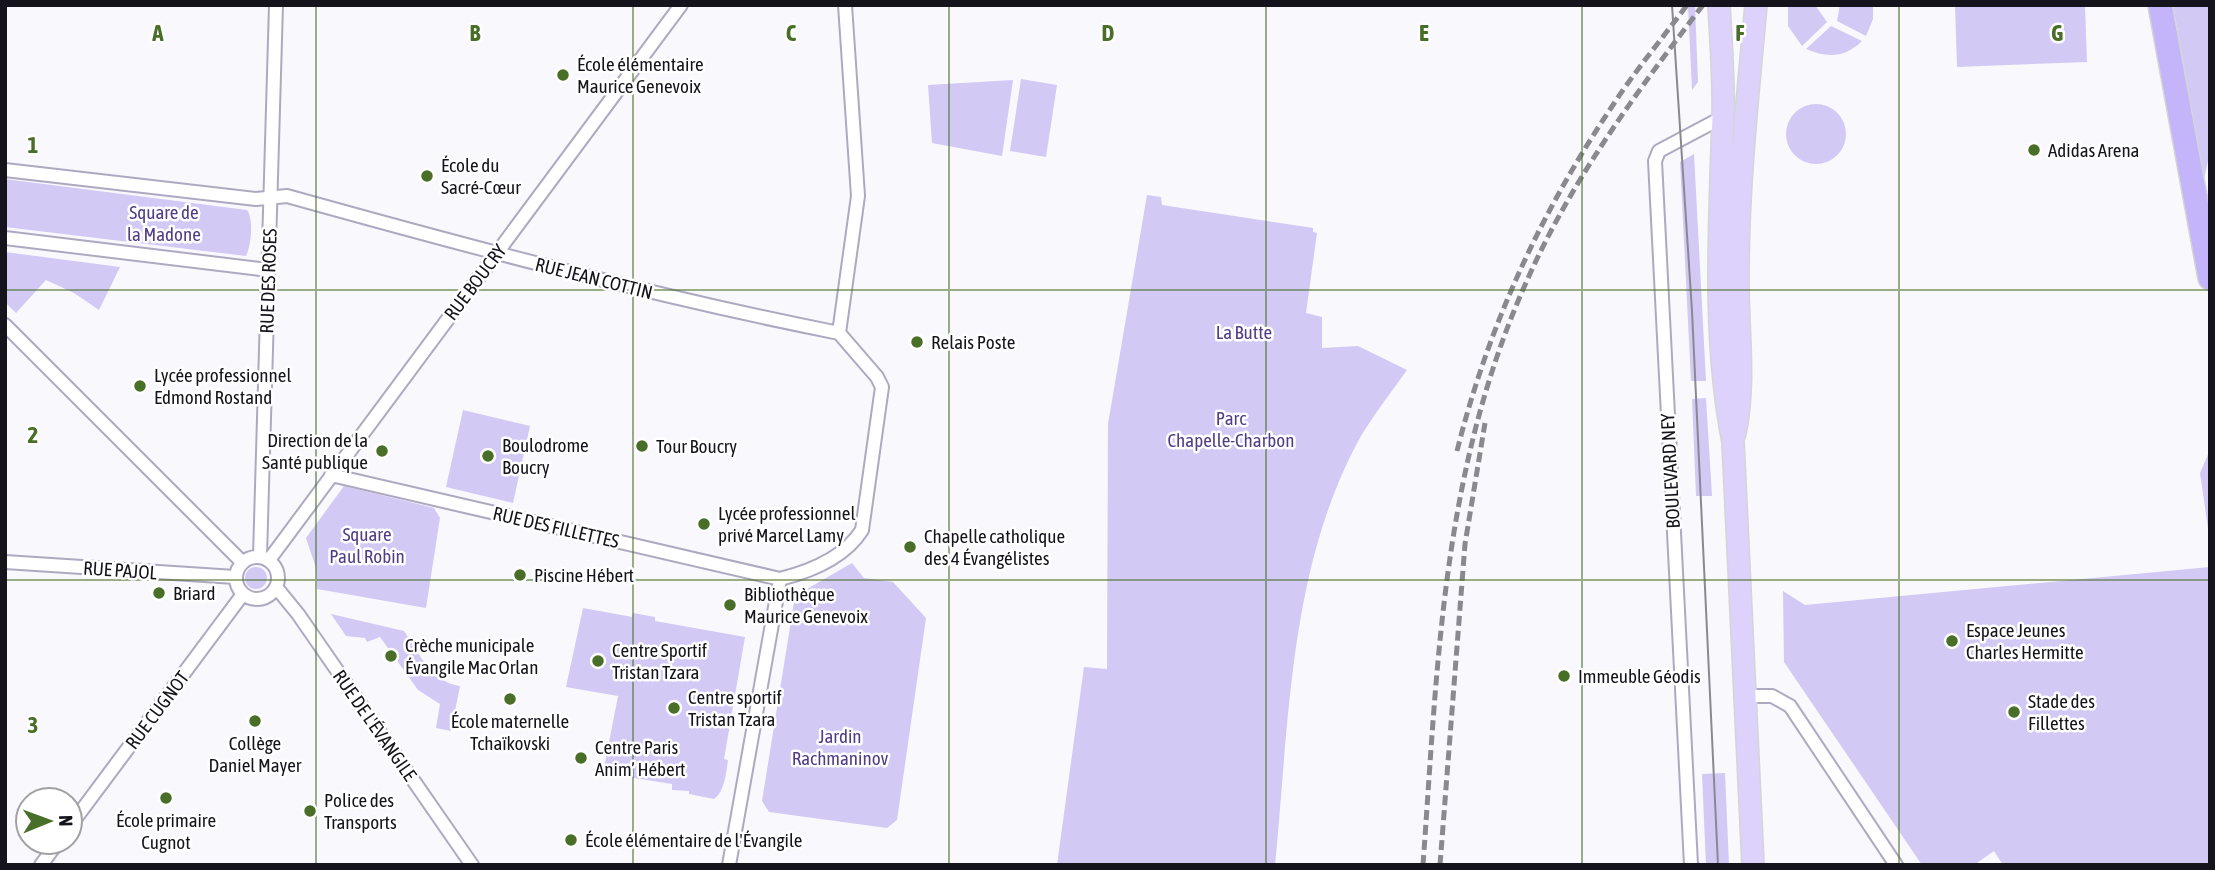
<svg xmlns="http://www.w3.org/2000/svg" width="2215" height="870" font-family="'Asap Condensed',sans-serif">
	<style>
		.green { fill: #d2c9f5 }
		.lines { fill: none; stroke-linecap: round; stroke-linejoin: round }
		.minor-casing { stroke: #aea9c0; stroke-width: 16 }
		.primary-casing { stroke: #d5d5d6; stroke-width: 24 }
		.motorway-casing { stroke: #d5d5d6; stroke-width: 26 }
		.minor { stroke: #fff; stroke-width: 12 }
		.primary { stroke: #dcd2fc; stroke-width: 21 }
		.motorway { stroke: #c4b4fa; stroke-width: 23 }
		.tram { stroke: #8b8990; stroke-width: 2 }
		.rail { stroke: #8b8990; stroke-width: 5; stroke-dasharray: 10 5; stroke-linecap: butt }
		.grid { fill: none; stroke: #486e28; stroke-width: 2; stroke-opacity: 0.55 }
		.poi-dot { fill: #486e28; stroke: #fff; stroke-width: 2.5 }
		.labels { text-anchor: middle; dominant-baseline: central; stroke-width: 5; stroke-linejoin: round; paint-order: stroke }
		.poi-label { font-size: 19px; fill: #15131b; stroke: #fff; text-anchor: start }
		.park-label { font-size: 19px; fill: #523d85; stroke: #fff }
		.street-label { font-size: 19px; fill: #15131b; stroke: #fff }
		.grid-label { font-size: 23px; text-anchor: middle; font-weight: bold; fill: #486e28; stroke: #fff; stroke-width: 5; stroke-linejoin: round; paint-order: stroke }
	</style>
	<rect width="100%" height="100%" fill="#f9f8fd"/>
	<path class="green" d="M 1688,5 L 1695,5 L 1698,82 L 1692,90 Z
		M 1788,5 L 1815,5 L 1827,22 L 1802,46 L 1788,26 Z
		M 1840,5 L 1873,5 L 1873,19 L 1866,36 L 1837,21 Z
		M 1955,5 L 2085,5 L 2087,62 L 1957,67 Z
		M 2173,5 L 2208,5 L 2210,11 L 2210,152 L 2204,179 Z
		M 1831,26 L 1862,41 C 1845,58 1827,58 1806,49 Z
		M 1021,79 L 1057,85 L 1046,157 L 1010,151 Z
		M 1013,80 L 1002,156 L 932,143 L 928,85 Z
		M1786 134a30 30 0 1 1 60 0a30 30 0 1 1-60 0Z
		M 1694,154 L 1706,381 L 1691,381 L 1680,162 Z
		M 5,179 L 247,210 C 254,219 251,246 246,256 L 5,227 Z
		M 1147,195 L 1161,197 L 1162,205 L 1313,228 L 1313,232 L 1317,233 L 1306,313 L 1322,317 L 1322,348 L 1358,346 L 1407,370 C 1390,394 1370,419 1356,445 C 1289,573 1289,724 1275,865 L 1057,865 L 1084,667 L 1107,669 L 1108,424 Z
		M 5,252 L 120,267 L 99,310 L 74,293 L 46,280 L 16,313 L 5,302 Z
		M 1706,398 L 1712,496 L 1696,496 L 1692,399 Z
		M 463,410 L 530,426 L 513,503 L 446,487 Z
		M 2210,450 L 2210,542 L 2200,473 Z
		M 344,486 L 434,508 L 440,518 L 426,608 L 317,589 L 316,568 L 306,538 Z
		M 852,563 L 864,578 L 893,582 L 926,618 L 897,820 L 887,828 L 769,812 L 762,801 L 795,596 Z
		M245 578a11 11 0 1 1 22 0a11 11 0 1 1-22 0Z
		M 2210,567 L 2210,865 L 2003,865 L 1994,851 L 1974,865 L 1922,865 L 1784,662 L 1783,591 L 1805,605 Z
		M 583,608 L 632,617 L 633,613 L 655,617 L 655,621 L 745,637 L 724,759 L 728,760 C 726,773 725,791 714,799 L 689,794 L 689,791 L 672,790 L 672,784 L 603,773 L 618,696 L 566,687 Z
		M 331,614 L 404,631 C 419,653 431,682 460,686 L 451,731 L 436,728 L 440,704 L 418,690 L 380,637 L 367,642 L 365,638 L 346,636 Z
		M 1725,773 L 1729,865 L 1706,865 L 1702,774 Z"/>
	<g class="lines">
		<defs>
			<path id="minor" d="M 5,170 L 256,199 L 287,196 C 470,247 653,296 839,333
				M 5,238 L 268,270
				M 5,325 L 242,562
				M 839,333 L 858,196 L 845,5
				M 331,475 L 780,579
				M 260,556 L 276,5
				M236 578a21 21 0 1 1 42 0a21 21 0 1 1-42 0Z
				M 269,560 L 681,5
				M 5,562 L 235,577
				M 276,587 L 298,614 L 472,865
				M 1746,696 L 1772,696 L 1790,706 L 1896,865
				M 70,826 L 243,594
				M 41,865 L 58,842
				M 729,865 L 780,579 C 812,571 845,557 862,530 L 882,387 L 877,377 L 839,333
				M 1691,865 L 1655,161 L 1659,151 L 1723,117"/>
			<path id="primary" d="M 1719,5 C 1721,43 1724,80 1723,117 C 1720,225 1712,335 1733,442 L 1753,865
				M 1735,433 C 1746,380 1737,327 1738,273 C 1738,184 1748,94 1756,5"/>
			<path id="motorway" d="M 2160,5 L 2210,278"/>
		</defs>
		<use href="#minor" class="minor-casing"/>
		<use href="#primary" class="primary-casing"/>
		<use href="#motorway" class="motorway-casing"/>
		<use href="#minor" class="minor"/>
		<use href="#primary" class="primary"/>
		<use href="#motorway" class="motorway"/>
		<path class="tram" d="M 1672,5 L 1692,311 L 1718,865"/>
		<path class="rail" d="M 1457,451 C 1488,327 1540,214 1611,108 C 1634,72 1662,39 1687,5
			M 1423,865 C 1438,659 1442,467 1529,276 C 1573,178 1638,90 1703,5
			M 1440,865 L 1465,544 L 1485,423"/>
	</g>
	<path class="grid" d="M 316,5 L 316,865M 633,5 L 633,865M 949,5 L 949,865M 1266,5 L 1266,865M 1582,5 L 1582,865M 1899,5 L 1899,865M 5,290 L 2210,290M 5,580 L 2210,580"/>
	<g class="poi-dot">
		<circle cx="563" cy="75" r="7"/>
		<circle cx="2034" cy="150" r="7"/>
		<circle cx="427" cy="176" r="7"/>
		<circle cx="917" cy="342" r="7"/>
		<circle cx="140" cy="386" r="7"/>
		<circle cx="642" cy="446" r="7"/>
		<circle cx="382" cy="451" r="7"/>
		<circle cx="488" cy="456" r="7"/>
		<circle cx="704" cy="524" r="7"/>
		<circle cx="910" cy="547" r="7"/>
		<circle cx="520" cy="575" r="7"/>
		<circle cx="159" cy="593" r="7"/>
		<circle cx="730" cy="605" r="7"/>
		<circle cx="1952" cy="641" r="7"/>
		<circle cx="391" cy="656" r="7"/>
		<circle cx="598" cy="661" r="7"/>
		<circle cx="1564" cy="676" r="7"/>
		<circle cx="510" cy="699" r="7"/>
		<circle cx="674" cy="708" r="7"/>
		<circle cx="2014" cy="712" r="7"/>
		<circle cx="255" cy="721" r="7"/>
		<circle cx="581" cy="758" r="7"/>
		<circle cx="166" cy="798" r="7"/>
		<circle cx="310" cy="811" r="7"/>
		<circle cx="571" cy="840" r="7"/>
	</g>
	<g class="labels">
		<g class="poi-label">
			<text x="577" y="64">École élémentaire<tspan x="577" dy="22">Maurice Genevoix</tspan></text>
			<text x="2048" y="150">Adidas Arena</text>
			<text x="441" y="165">École du<tspan x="441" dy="22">Sacré-Cœur</tspan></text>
			<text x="931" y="342">Relais Poste</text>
			<text x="154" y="375">Lycée professionnel<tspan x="154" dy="22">Edmond Rostand</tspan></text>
			<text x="368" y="440" text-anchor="end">Direction de la<tspan x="368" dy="22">Santé publique</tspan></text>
			<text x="502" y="445">Boulodrome<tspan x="502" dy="22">Boucry</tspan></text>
			<text x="656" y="446">Tour Boucry</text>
			<text x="718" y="513">Lycée professionnel<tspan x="718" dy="22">privé Marcel Lamy</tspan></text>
			<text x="924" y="536">Chapelle catholique<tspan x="924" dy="22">des 4 Évangélistes</tspan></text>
			<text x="534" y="575">Piscine Hébert</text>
			<text x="173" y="593">Briard</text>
			<text x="744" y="594">Bibliothèque<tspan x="744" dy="22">Maurice Genevoix</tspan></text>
			<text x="1966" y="630">Espace Jeunes<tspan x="1966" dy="22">Charles Hermitte</tspan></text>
			<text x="405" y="645">Crèche municipale<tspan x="405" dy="22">Évangile Mac Orlan</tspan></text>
			<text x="612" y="650">Centre Sportif<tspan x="612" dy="22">Tristan Tzara</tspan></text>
			<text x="1578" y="676">Immeuble Géodis</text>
			<text x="688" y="697">Centre sportif<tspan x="688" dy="22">Tristan Tzara</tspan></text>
			<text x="2028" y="701">Stade des<tspan x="2028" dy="22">Fillettes</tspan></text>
			<text x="510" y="721" text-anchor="middle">École maternelle<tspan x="510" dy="22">Tchaïkovski</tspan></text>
			<text x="255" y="743" text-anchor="middle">Collège<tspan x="255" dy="22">Daniel Mayer</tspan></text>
			<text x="595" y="747">Centre Paris<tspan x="595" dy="22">Anim’ Hébert</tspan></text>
			<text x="324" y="800">Police des<tspan x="324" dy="22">Transports</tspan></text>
			<text x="166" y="820" text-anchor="middle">École primaire<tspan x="166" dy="22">Cugnot</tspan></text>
			<text x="585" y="840">École élémentaire de l'Évangile</text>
		</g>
		<g class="park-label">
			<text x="164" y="212">Square de<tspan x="164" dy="22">la Madone</tspan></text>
			<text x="1244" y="332">La Butte</text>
			<text x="1231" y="418">Parc<tspan x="1231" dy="22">Chapelle-Charbon</tspan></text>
			<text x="367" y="534">Square<tspan x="367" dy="22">Paul Robin</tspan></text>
			<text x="840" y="736">Jardin<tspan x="840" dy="22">Rachmaninov</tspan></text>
		</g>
		<g class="street-label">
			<text transform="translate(594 278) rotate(14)">RUE JEAN COTTIN</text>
			<text transform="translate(268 281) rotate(-88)">RUE DES ROSES</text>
			<text transform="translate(475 282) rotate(-53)">RUE BOUCRY</text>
			<text transform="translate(1670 471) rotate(-93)">BOULEVARD NEY</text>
			<text transform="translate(556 527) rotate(13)">RUE DES FILLETTES</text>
			<text transform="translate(120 570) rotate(4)">RUE PAJOL</text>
			<text transform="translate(157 710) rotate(-53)">RUE CUGNOT</text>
			<text transform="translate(375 725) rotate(55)">RUE DE L'ÉVANGILE</text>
		</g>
	</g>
	<g class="grid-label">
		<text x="158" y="41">A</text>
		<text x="475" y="41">B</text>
		<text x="791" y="41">C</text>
		<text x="1108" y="41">D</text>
		<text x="1424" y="41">E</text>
		<text x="1740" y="41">F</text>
		<text x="2057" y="41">G</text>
		<text x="33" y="153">1</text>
		<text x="33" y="443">2</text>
		<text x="33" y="733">3</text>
	</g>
	<rect width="2215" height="870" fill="none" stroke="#15131b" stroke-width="14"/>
	<g transform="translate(49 821) rotate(89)"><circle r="33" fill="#ffffff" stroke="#a1a1a4" stroke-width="2"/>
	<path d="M0-5L12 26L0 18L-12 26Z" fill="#486e28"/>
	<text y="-10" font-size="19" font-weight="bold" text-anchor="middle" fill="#15131b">N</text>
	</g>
</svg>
